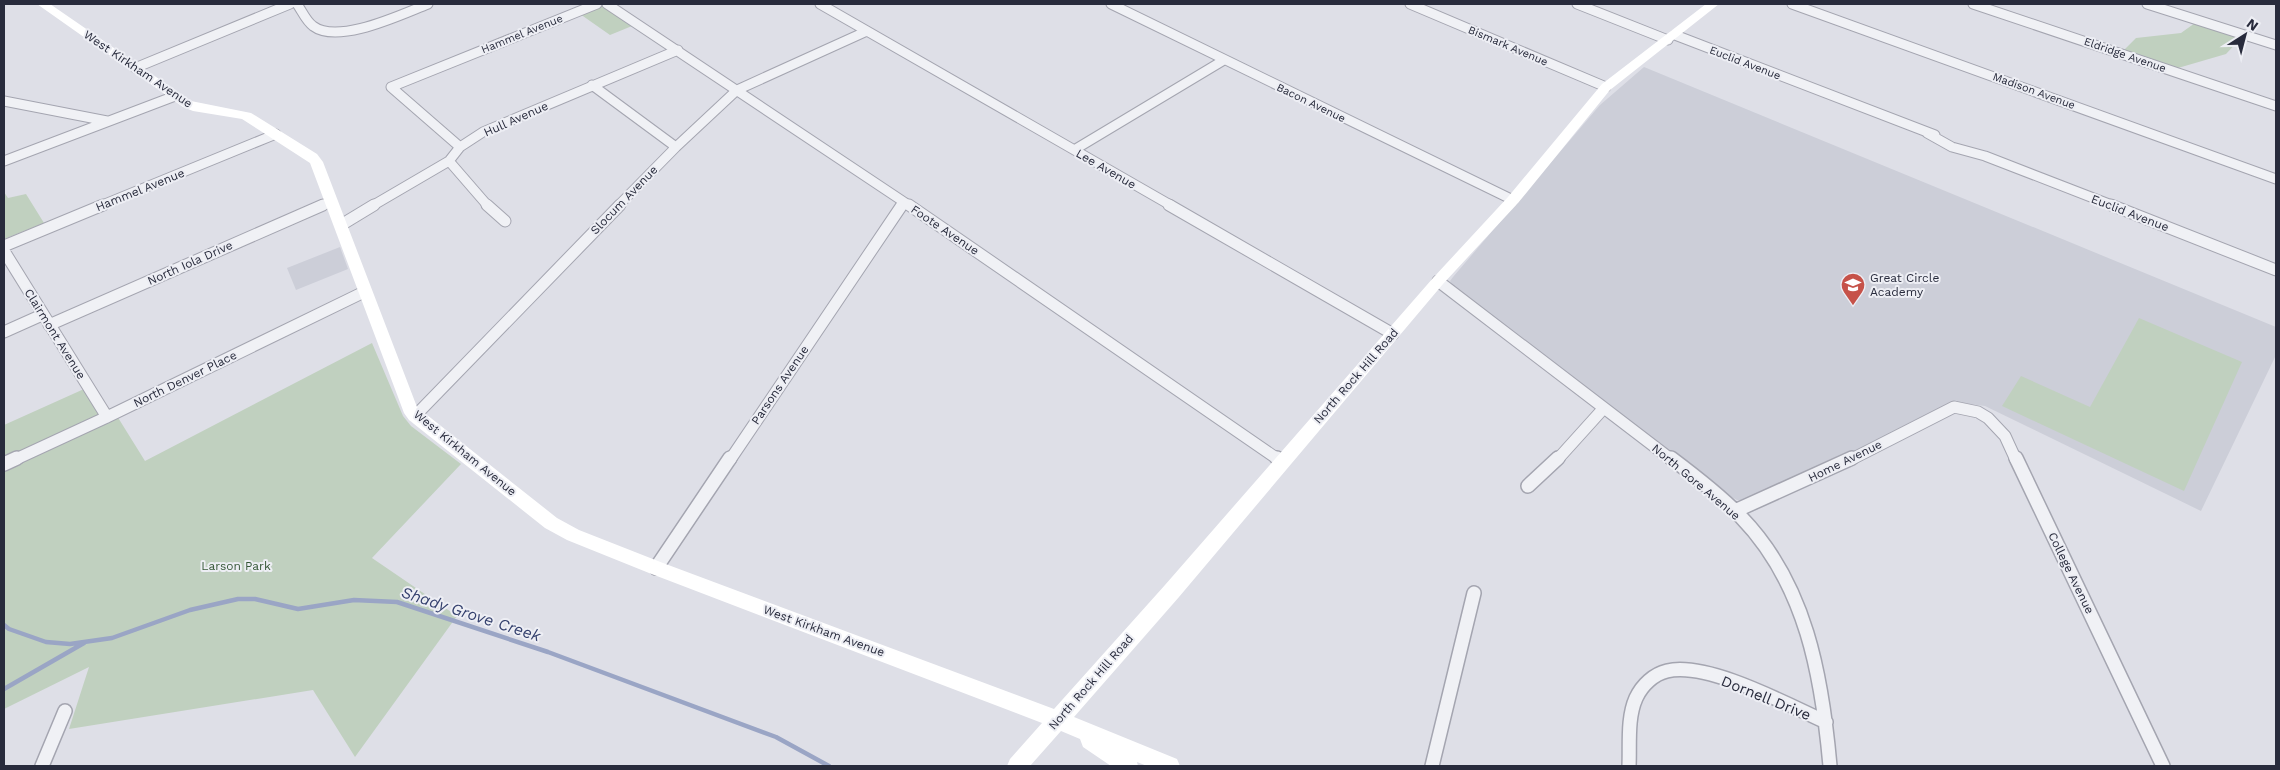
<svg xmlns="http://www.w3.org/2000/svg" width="2280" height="770" font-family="'Work Sans',sans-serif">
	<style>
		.built { fill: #ccced8 }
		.green { fill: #c0d0bf }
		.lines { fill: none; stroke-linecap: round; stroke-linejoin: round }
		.stream { stroke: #9aa5c5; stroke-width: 4.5 }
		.street-far2-casing { stroke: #a4a5b0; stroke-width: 11 }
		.street-far1-casing { stroke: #a4a5b0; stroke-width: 13 }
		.street-casing { stroke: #a4a5b0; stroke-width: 16 }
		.street-far2 { stroke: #f0f1f5; stroke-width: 9 }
		.street-far1 { stroke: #f0f1f5; stroke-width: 11 }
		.street { stroke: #f0f1f5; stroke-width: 13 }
		.secondary { fill: #fff; fill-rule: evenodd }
		.labels { text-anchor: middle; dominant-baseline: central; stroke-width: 4; stroke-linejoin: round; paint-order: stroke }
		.far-street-label { font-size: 11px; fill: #282b3c; stroke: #edeef4 }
		.street-label { font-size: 12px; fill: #282b3c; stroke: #edeef4 }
		.poi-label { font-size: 12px; fill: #282b3c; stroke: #edeef4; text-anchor: start }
		.park-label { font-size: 12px; fill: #365737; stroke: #edeef4 }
		.near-street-label { font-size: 15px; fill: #282b3c; stroke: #edeef4 }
		.near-water-label { font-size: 16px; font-style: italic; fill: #35416e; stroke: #edeef4 }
	</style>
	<rect width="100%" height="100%" fill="#dedfe7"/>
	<path class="built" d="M 1644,67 L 2276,327 L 2276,355 L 2201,511 L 1985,406 L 1954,402 L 1851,455 L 1745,500 L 1737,500 L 1728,495 L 1453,286 L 1450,281 L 1453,277 L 1600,105 Z
		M 340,247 L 348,269 L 296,290 L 287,268 Z"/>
	<path class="green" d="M 601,5 L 632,26 L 610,35 L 580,14 Z
		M 2195,23 L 2241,38 L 2226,54 L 2178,68 L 2124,50 L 2136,38 L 2181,33 Z
		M 4,192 L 8,198 L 26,194 L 44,223 L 4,239 Z
		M 2139,318 L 2242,362 L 2184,491 L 2002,406 L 2021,376 L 2090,407 Z
		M 372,343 L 403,416 L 411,426 L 461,464 L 372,558 L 457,616 L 355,757 L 313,690 L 69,729 L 89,667 L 4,709 L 4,425 L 84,389 L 104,423 L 117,416 L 145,461 Z"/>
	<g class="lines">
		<path class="stream" d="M 4,625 L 9,629 L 46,642 L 70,644 L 112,638 L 190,610 L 238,599 L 255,599 L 298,609 L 354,600 L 397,602 L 548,652 L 776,737 L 829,766
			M 4,689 L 84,643"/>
		<defs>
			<path id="street-far2" d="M 297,4 C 302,11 306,21 313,26 C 338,45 402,14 428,4
				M 607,4 L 910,206
				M 820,4 L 1172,206
				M 1111,4 L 1513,200
				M 1410,4 L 1606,87
				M 1577,4 L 1668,40
				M 1792,4 L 2276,179
				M 1973,4 L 2276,106
				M 2147,4 L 2276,45
				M 1675,35 L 1935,135
				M 135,68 L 290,4
				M 592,85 L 676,147
				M 4,101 L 107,121
				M 1927,133 L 1952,147 L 1985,156 L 2114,206
				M 460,147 L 391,87 L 597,4
				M 1074,150 L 1224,60
				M 4,161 L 175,96
				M 449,161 L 488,206
				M 100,206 L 276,134
				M 320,206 L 330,202
				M 372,206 L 449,161 L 460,147 L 483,132 L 678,50
				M 618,206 L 676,147 L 737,90 L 867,31
				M 901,206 L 904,202"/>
			<path id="street-far1" d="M 487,205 L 505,221
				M 909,205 L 1279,460
				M 1169,205 L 1393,334
				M 2111,205 L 2276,270
				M 341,225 L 374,205
				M 4,246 L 103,205
				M 4,251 L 107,417
				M 1438,281 L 1672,460
				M 49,325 L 323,205
				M 4,332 L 42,315
				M 415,416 L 620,205
				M 14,460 L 107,417 L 364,292
				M 730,460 L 902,205
				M 1557,460 L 1603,409
				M 1850,460 L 1954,407 L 1978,412 L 1988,418 L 2005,436 L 2016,460"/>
			<path id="street" d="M 1277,458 L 1281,461
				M 1671,458 C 1695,476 1720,495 1741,517 C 1806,584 1822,676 1830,766
				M 2016,458 L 2163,766
				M 4,464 L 17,458
				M 1528,486 L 1558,458
				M 1735,511 L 1852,458
				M 656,568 L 730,458
				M 42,766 L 65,711
				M 1432,766 L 1474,593
				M 1629,766 C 1630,744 1627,718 1636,698 C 1642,685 1654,674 1667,671 C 1707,661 1788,705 1826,722"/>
		</defs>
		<use href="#street-far2" class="street-far2-casing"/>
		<use href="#street-far1" class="street-far1-casing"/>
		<use href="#street" class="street-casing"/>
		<use href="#street-far2" class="street-far2"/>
		<use href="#street-far1" class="street-far1"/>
		<use href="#street" class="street"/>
		<path class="secondary" d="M 37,4 L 50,4 L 191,101 L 251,113 L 317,154 L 323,162 L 417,407 L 557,518 L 579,530 L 663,563 L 1054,709 L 1165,585 L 1433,278 L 1508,197 L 1602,84 L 1706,4 L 1719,4 L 1610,90 L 1518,203 L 1443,284 L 1179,597 L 1074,717 L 1177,759 L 1180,766 L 1147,766 L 1137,762 L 1138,766 L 1111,766 L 1083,747 L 1080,739 L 1061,731 L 1030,766 L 1007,766 L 1010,759 L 1042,723 L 649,573 L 567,540 L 545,528 L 409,420 L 404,413 L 310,163 L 242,119 L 193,111 L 183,107 Z"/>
	</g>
	<defs>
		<symbol id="school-pin" viewBox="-11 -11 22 30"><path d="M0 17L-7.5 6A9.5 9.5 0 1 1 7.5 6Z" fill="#c65249" stroke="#edeef4"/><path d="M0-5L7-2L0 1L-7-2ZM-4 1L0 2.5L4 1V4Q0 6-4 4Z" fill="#fff"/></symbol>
	</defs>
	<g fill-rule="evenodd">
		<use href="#school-pin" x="1839" y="271" width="28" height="38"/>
	</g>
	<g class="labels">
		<g class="far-street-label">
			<text transform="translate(522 34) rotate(-22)">Hammel Avenue</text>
			<text transform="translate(1508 46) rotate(23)">Bismark Avenue</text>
			<text transform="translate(2125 55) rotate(19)">Eldridge Avenue</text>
			<text transform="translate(1745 63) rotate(21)">Euclid Avenue</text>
			<text transform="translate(2034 91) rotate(20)">Madison Avenue</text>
			<text transform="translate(1311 103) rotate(26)">Bacon Avenue</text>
		</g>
		<g class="street-label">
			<text transform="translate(138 69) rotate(34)">West Kirkham Avenue</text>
			<text transform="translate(516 119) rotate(-24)">Hull Avenue</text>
			<text transform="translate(1106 169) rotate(30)">Lee Avenue</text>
			<text transform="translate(140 190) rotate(-22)">Hammel Avenue</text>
			<text transform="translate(624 200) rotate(-46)">Slocum Avenue</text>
			<text transform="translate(2130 213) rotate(21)">Euclid Avenue</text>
			<text transform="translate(945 230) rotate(34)">Foote Avenue</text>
			<text transform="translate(190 263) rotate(-24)">North Iola Drive</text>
			<text transform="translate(55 334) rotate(58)">Clairmont Avenue</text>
			<text transform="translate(1356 376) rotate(-49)">North Rock Hill Road</text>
			<text transform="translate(185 379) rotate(-26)">North Denver Place</text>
			<text transform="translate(780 385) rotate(-56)">Parsons Avenue</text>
			<text transform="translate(465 453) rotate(39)">West Kirkham Avenue</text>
			<text transform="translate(1845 461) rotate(-26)">Home Avenue</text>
			<text transform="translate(1696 482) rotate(40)">North Gore Avenue</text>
			<text transform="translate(2071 573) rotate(64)">College Avenue</text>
			<text transform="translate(824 631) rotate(20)">West Kirkham Avenue</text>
			<text transform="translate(1091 682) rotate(-49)">North Rock Hill Road</text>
		</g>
		<g class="poi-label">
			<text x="1870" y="278">Great Circle<tspan x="1870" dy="14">Academy</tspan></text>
		</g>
		<g class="park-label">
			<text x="236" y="566">Larson Park</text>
		</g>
		<g class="near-street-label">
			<text transform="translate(1766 698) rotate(22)">Dornell Drive</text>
		</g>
		<g class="near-water-label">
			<text transform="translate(471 614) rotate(18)">Shady Grove Creek</text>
		</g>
	</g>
	<rect width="2280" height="770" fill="none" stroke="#282b3c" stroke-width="10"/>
	<g transform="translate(2245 35) rotate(36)" stroke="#edeef4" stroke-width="4" paint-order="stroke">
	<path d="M0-4L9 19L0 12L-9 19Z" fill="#282b3c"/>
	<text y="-8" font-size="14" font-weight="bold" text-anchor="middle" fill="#282b3c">N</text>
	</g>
</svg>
